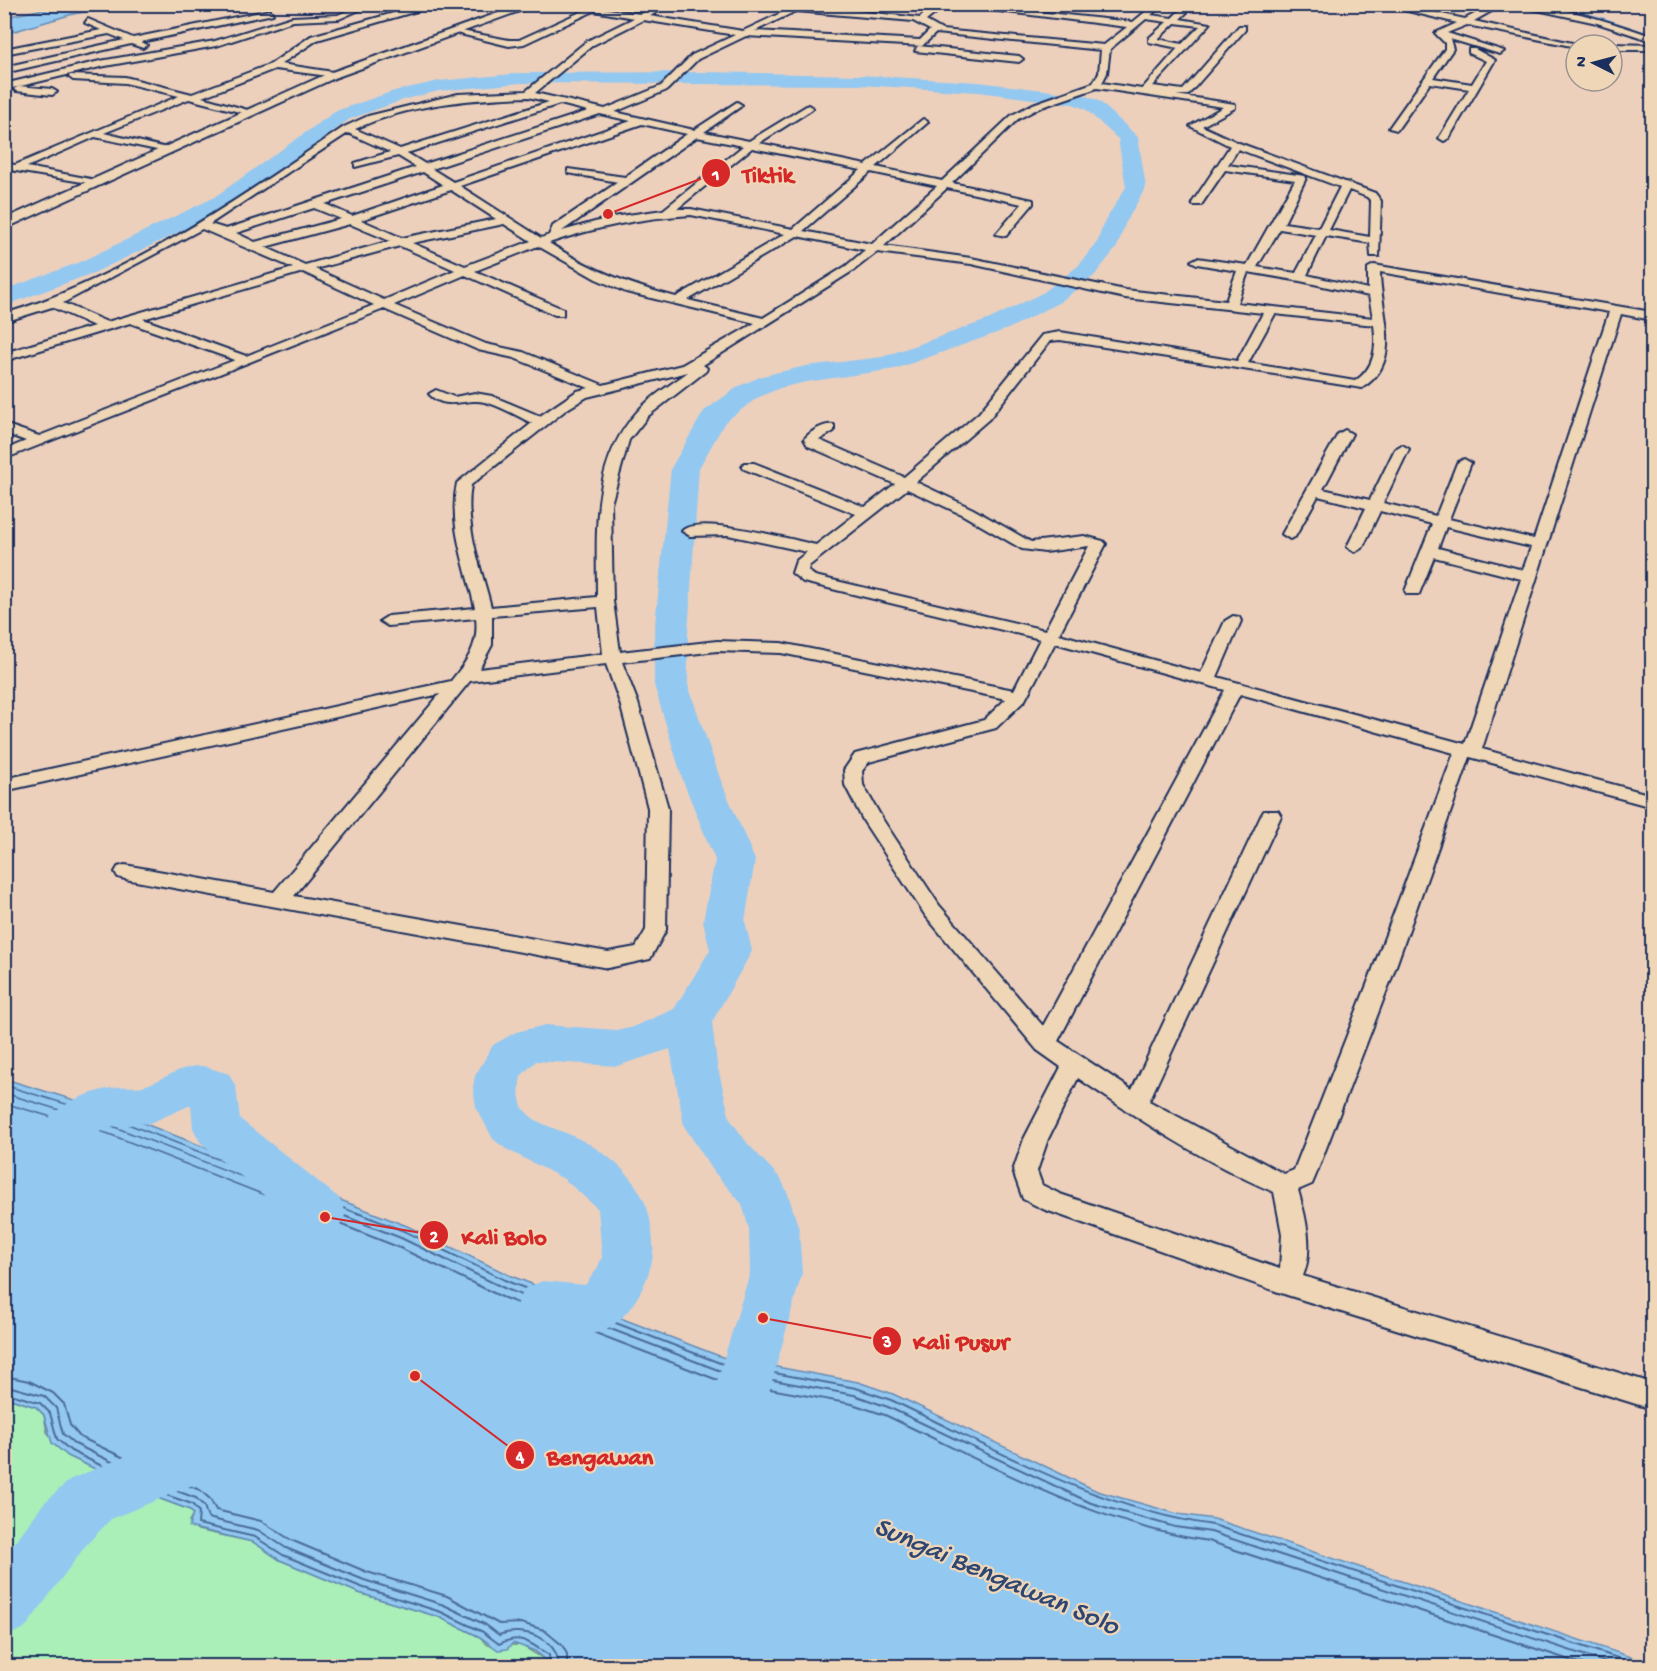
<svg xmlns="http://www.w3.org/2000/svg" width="1657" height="1671" font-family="'Gochi Hand',sans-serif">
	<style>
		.green { fill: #aaeeb8; stroke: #628e8b; stroke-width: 1.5 }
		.water { fill: #93c8f1; stroke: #638bb6; stroke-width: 1.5 }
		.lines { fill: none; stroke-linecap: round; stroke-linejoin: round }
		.shore-far1 { stroke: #4b6c99; stroke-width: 1.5 }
		.shore { stroke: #4b6c99; stroke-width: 2 }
		.canal { fill: #93c8f1; fill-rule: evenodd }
		.river { fill: #93c8f1; fill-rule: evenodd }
		.minor-casing { stroke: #1b2f5e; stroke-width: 4 }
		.tertiary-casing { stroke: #1b2f5e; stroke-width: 4 }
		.minor { fill: #eed6b6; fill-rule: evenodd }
		.tertiary { fill: #eed6b6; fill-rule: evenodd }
		.labels { text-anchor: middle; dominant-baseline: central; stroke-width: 4.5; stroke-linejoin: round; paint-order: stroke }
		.near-water-label { font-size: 28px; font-style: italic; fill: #2d4674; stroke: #eed6b6 }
		.leader { fill: none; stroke: #d62828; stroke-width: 2 }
		.callout-dot { fill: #d62828; stroke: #eed6b6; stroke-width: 2 }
		.mark-label { font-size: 18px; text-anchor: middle; font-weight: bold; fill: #fff }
		.callout-label { font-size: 24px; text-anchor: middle; font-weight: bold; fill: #d62828; stroke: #eed6b6; stroke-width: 4.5; stroke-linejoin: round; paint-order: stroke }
	</style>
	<rect width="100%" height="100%" fill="#edd0bc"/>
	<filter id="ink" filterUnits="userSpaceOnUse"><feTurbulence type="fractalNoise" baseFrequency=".0167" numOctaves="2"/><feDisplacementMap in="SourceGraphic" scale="12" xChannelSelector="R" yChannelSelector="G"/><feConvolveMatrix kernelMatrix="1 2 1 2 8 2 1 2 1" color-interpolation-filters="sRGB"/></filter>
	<g filter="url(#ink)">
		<path class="green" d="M 4,1397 L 36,1407 L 44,1415 L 47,1432 L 68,1456 L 150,1495 L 190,1510 L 193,1514 L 189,1521 L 198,1530 L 253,1542 L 280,1560 L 359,1593 L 439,1617 L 480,1637 L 488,1645 L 521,1645 L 546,1660 L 543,1666 L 5,1666 Z"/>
		<path class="water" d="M 68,4 L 128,5 L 73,14 L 5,34 L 5,17 Z
			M 5,1079 L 117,1113 L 407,1226 L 511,1276 L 722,1357 L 858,1382 L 893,1394 L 1097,1491 L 1178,1514 L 1214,1519 L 1652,1664 L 1652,1666 L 543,1666 L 546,1660 L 535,1651 L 513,1643 L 507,1649 L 498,1650 L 480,1637 L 439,1617 L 359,1593 L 280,1560 L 253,1542 L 189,1527 L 193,1514 L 190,1510 L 150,1495 L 68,1456 L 52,1443 L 44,1415 L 36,1407 L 5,1397 Z"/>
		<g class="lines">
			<path class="shore-far1" d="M 4,1085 L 115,1119 L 359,1214
				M 4,1093 L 112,1126 L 338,1214
				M 4,1103 L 109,1134 L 313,1214"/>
			<path class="shore" d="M 309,1212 L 398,1247 L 502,1297 L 715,1379 L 852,1404 L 885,1415 C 989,1464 1092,1524 1208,1541 L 1588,1666
				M 334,1212 L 401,1238 L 506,1289 L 718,1370 L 854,1395 L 888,1407 L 1091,1503 L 1175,1527 L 1211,1532 L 1617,1666
				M 355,1212 L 404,1231 L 509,1282 L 720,1363 L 856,1388 L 891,1400 C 995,1449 1098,1509 1213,1525 L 1642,1666
				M 4,1376 L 29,1381 L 53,1393 L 64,1404 L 70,1425 L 80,1437 L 158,1474 L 200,1490 L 210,1499 L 216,1510 L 261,1521 L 291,1540 L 367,1572 L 447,1596 L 499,1624 L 521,1623 L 544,1630 L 562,1645 L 567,1654 L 567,1666
				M 4,1385 L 44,1396 L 56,1408 L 63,1434 L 75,1444 L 155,1483 L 196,1498 L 204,1506 L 208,1518 L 258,1530 L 286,1548 L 364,1580 L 444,1605 L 486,1625 L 499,1635 C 521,1626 559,1637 558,1666
				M 4,1392 L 40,1403 L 50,1413 L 57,1439 L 71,1451 L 152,1490 L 192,1504 L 199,1512 L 198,1524 L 255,1537 L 283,1555 L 361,1587 L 441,1612 L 483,1632 L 499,1644 C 522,1633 529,1643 549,1655 L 550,1666"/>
			<path class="canal" d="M 1525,4 C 1569,4 1611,20 1652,34 L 1652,40 L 1592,19 Z"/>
			<path class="river" d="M 702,72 L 859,75 L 978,82 L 1084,95 L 1099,101 L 1138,137 L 1146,187 L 1125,224 L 1117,247 L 1094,276 L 1060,302 L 1008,329 L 895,369 L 806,382 L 780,388 L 757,398 L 725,422 L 699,468 L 688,634 L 688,685 L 721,781 L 755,860 L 745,921 L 752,951 L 712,1022 L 717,1064 L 730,1119 L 748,1144 L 781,1179 L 788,1194 L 799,1229 L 802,1273 L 763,1414 L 754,1433 L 735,1441 L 716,1433 L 707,1414 L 750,1273 L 749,1229 L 742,1204 L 714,1172 L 684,1126 L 670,1049 L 617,1066 L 536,1061 L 521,1076 C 519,1087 518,1098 523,1108 C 532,1122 551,1127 566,1133 C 600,1147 632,1170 646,1205 C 651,1219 654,1239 653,1255 C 649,1283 627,1326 596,1333 C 573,1337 546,1330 525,1322 L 517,1305 L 525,1288 L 543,1281 L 585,1285 L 597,1269 L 602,1257 L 598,1209 L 564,1179 L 506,1149 L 493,1139 L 476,1107 L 473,1087 L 475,1076 L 493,1045 L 516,1032 L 546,1025 L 617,1030 L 631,1028 L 674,1009 L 710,950 L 703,921 L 715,860 L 683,781 L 654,685 L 654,634 L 671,468 L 704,411 L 739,386 L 762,376 L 806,366 L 882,357 L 990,319 L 1044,292 L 1078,266 L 1098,241 L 1103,224 L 1126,187 L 1118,139 L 1085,109 L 1073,104 L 978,92 L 859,85 L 521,83 L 439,91 L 406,99 L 350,119 L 229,208 L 96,272 L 4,306 L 4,290 L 80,262 L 213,198 L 336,111 L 394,91 L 439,81 L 521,73 Z
				M 203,1066 L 229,1074 L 236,1087 L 240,1119 L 339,1198 L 346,1213 L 339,1228 L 321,1234 L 303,1228 L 200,1142 L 193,1128 L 191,1105 L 150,1123 L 108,1127 L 91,1137 L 78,1149 L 61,1155 L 44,1149 L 37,1135 C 52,1105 86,1092 118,1087 C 127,1086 138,1088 146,1085 C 166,1079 180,1065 203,1066 Z
				M 175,1436 L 195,1444 L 203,1464 L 195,1484 L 111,1519 L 86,1545 L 25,1628 L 4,1637 L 4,1557 L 44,1503 L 71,1479 Z"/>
			<defs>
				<path id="minor" d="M 361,4 L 373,4 L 339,19 L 293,21 L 216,46 L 100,67 L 4,90 L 4,84 L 100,61 L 215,41 L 292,17 L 338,15 Z
					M 426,4 L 441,4 L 317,40 L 281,64 L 333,72 L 336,73 L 336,77 L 275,69 L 202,97 L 251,111 L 251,115 L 189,99 L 104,133 L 171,149 L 171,153 L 95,137 L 27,167 L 96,180 L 101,183 L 100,185 L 4,169 L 4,163 L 15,165 L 179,96 L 125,83 L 73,80 L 69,77 L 70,75 L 125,77 L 192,94 L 271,64 L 311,36 Z
					M 562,4 L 607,4 L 602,8 L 641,14 L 660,4 L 671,4 L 650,16 L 743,31 L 792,8 L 793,4 L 839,9 L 842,4 L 850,4 L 847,10 L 920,18 L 926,12 L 898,6 L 908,4 L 936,9 L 936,13 L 926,21 L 942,30 L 1104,45 L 1127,27 L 990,10 L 994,4 L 1003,4 L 1000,8 L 1133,22 L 1155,4 L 1164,4 L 1151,15 L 1172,18 L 1186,4 L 1195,4 L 1180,19 L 1210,24 L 1153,86 L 1183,90 L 1239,26 L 1245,26 L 1245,30 L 1188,95 L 1176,95 L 1235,104 L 1235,108 L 1202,126 L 1239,143 L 1375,193 L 1381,201 L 1379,256 L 1371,256 L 1370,243 L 1326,236 L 1307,275 L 1368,289 L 1368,268 L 1374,265 L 1652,312 L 1652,320 L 1621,314 L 1482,749 L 1652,795 L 1652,807 L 1470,757 L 1392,977 L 1315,1177 L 1312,1184 L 1298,1190 C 1306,1217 1314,1249 1303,1276 L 1652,1383 L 1652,1409 L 1287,1295 L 1043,1209 L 1023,1199 L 1013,1171 L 1024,1139 L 1061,1067 L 1037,1050 L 925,915 L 864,822 L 845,785 L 844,770 L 855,754 L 984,720 L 1006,699 L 781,653 L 717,651 L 622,662 L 638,703 L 668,808 L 666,930 L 650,959 L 608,968 L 125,879 L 118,877 L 115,872 L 118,867 L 125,865 L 274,892 L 440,694 L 4,791 L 4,779 L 451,681 C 468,660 479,645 476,618 L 388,626 L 380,621 L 388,616 L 475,608 C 466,566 448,526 457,483 L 532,423 C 516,416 492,400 474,401 C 457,402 443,408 429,394 L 436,390 L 454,397 L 475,393 L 492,396 L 540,416 L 577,391 L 589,388 L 514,358 L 478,350 L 384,309 L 4,459 L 4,450 L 26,441 L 4,433 L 4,424 L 39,436 L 235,360 L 130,323 L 4,361 L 4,353 L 94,326 L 52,307 L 4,322 L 4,314 C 127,277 239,199 344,127 L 368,116 L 458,94 L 526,91 L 587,41 L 634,18 L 594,11 L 524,44 L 509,46 L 452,32 L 456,30 L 509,40 L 519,40 L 585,10 ZM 796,11 L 913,21 L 930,30 L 920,40 L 755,31 ZM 1146,19 L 1167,22 L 1149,38 L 1149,42 L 1178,48 L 1142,89 L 1102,83 L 1107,73 L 1110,49 ZM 643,20 L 735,35 L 692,55 L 661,86 L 605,109 L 535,93 L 593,45 ZM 1175,23 L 1200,26 L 1182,44 L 1158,39 ZM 936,33 L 1101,50 L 1099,73 L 1093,83 L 1033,104 L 1012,115 L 942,181 L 876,167 L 926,124 L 928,122 L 923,119 L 866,165 L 759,143 L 811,110 L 813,108 L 808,105 L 749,141 L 704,132 L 740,107 L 742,105 L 737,102 L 694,130 L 615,112 L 667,90 L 698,59 L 746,36 L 922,46 ZM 1097,88 L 1223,107 L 1190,126 L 1230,146 L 1192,203 L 1193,205 L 1201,205 L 1225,170 L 1295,180 L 1247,265 L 1197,258 L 1191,261 L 1197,264 L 1237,271 L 1226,301 L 1125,290 L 971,258 L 884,246 L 947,188 L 1022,204 L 996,234 L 1006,236 L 1033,204 L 1033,200 L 952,183 L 1018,119 L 1039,108 ZM 528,97 L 549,102 L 400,149 L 355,129 C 410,104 469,99 528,97 ZM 560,104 L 588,111 L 425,164 L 407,153 ZM 600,114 L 631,121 L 453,182 L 432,169 ZM 642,124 L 687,134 L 625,177 L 568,169 L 568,173 L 618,182 L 553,226 L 549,235 L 541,238 L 460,186 ZM 348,133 L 390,152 L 355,163 L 355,167 L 398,156 L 416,167 L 226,229 L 210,224 ZM 697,137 L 743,146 L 663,210 L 613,217 L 562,231 ZM 752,148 L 861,170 L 793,229 L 691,209 L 677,209 ZM 1238,149 L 1340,187 L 1319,228 L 1284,223 L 1306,178 L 1305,176 L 1228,165 ZM 423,172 L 443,185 L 352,216 L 325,204 ZM 871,172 L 937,186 L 872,244 L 803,231 ZM 451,190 L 496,219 L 402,238 L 361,220 ZM 1349,190 L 1367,197 L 1371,201 L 1370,237 L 1329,230 ZM 314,208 L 341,219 L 255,242 L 236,233 ZM 691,215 L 785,234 L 676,297 C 629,285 589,269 549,243 C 596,227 641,218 691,215 ZM 350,224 L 390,241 L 305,265 L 265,247 ZM 504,224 L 531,241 L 465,266 L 412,243 ZM 202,229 L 293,268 L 107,322 L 63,303 ZM 1280,229 L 1316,235 L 1296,273 L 1257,267 ZM 797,236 L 865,250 L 846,266 L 763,318 L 688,300 ZM 400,246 L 455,270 L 384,300 L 315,269 ZM 538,246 L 596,279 L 626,292 L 755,323 L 682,365 L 603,385 L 523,352 L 486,344 L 394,305 L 465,275 L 555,315 L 563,315 L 563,309 L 475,271 ZM 877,252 L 971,264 L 1125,298 L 1263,313 L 1237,361 L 1060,332 L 1042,335 L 979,413 L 904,477 L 819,440 L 834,431 L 834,425 C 824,423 811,431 804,439 L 808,446 L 895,484 L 865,507 L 754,463 L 744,463 L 742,466 L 744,469 L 856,514 L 816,545 C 793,540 698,514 682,531 L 690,536 L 728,535 L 807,552 L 796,561 L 792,573 L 803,582 L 1040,639 L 1014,690 L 781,643 L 717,641 L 620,652 L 613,601 L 611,504 L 629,440 L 648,416 L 706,371 L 707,368 L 703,365 L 854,270 ZM 303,272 L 374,305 L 246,356 L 143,319 ZM 1248,272 L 1300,281 L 1369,296 L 1373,318 L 1237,303 ZM 1380,272 L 1609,312 L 1534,539 L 1449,519 L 1471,463 L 1464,459 L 1457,463 L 1436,516 L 1383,503 L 1409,449 L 1402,445 L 1395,449 L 1370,500 L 1323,489 L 1352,434 L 1345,430 L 1338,434 L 1282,534 L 1290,539 L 1295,537 L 1318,496 L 1366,508 L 1347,547 L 1355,552 L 1363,547 L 1380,511 L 1432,524 L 1405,591 L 1407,594 L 1419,594 L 1434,557 L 1521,579 L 1465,744 L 1217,677 L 1241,621 L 1239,617 L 1233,616 L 1225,621 L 1201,673 L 1059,634 L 1106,544 L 1103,541 L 1084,536 L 1031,542 L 973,509 L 916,482 L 989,419 L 1050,341 L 1060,340 L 1362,388 C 1405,361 1380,313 1380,272 ZM 1275,314 L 1374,325 C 1377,347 1375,368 1355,381 L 1248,363 ZM 688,372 C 672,384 651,396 637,412 C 590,464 597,532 597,597 L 491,607 C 481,567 464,526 471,485 L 567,409 L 587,397 ZM 907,489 L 963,515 L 1022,549 L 1045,552 L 1089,546 L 1045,630 L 815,576 L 808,571 L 809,566 ZM 1446,527 L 1531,547 L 1523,570 L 1438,548 ZM 598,607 L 603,654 L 479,669 L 492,645 L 492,616 ZM 1055,643 L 1225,690 L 1043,1026 L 939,905 L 883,820 L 863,785 L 862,771 L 869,762 L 996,728 L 1025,700 ZM 606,664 L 620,703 L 648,808 L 646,930 L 636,947 L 608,952 L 294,896 L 470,681 ZM 1240,694 L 1454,753 L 1370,977 L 1294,1170 L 1284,1174 L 1149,1101 L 1281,816 L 1278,811 L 1264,811 L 1261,816 L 1132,1090 L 1058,1041 ZM 1078,1078 C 1140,1120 1205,1163 1274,1192 L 1282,1234 L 1280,1269 L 1060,1194 L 1042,1185 L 1037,1171 L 1048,1139 Z
					M 1379,4 L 1396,4 L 1465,19 L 1493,4 L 1504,4 L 1474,21 L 1581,45 L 1576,45 L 1576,47 L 1467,25 L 1447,33 L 1504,51 L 1500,54 L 1450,39 L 1453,49 L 1433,78 L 1472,84 L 1486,61 L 1469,53 L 1469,49 L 1475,49 L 1495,60 L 1449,138 L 1444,141 L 1439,138 L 1469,89 L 1430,83 L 1397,130 L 1389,128 L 1445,49 L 1445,43 L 1435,33 L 1457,23 Z
					M 1509,4 C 1558,4 1607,21 1652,36 L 1652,41 L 1597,23 Z
					M 270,10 L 273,14 L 141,42 L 147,45 L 143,48 L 131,44 L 4,73 L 4,67 L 124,40 L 109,34 L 4,54 L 4,49 L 101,30 L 85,23 L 88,19 L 133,38 Z
					M 1612,44 L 1652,45 L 1652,50 L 1612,50 L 1610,45 Z
					M 918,46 L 1019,56 L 1023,59 L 1019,62 L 915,51 Z
					M 19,86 L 52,89 L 57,92 L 52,95 L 16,91 L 14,89 Z"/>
				<path id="tertiary" d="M 523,4 L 539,4 L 337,77 L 4,229 L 4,219 L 329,73 Z"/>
			</defs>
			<use href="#minor" class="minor-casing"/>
			<use href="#tertiary" class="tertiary-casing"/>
			<use href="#minor" class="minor"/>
			<use href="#tertiary" class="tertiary"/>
		</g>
	</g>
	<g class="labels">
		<g class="near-water-label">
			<text transform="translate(996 1578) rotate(23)">Sungai Bengawan Solo</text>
		</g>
	</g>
	<path class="leader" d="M608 214L716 173M325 1217L434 1235M763 1318L887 1341M415 1376L520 1455"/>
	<g class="callout-dot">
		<circle cx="608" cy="214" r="6"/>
		<circle cx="325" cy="1217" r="6"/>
		<circle cx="763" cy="1318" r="6"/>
		<circle cx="415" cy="1376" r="6"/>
		<circle cx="716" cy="173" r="15"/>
		<circle cx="434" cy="1235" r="15"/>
		<circle cx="887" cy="1341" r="15"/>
		<circle cx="520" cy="1455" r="15"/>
	</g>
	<g class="mark-label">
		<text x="716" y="180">1</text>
		<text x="434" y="1242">2</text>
		<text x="887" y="1347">3</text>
		<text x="520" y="1462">4</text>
	</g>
	<g class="callout-label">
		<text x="768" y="182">Tiktik</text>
		<text x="504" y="1244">Kali Bolo</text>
		<text x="961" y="1349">Kali Pusur</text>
		<text x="600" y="1464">Bengawan</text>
	</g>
	<rect width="1657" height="1671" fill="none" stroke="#eed6b6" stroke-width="24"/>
	<rect x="12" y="12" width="1633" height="1647" fill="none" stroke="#1b2f5e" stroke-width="2" filter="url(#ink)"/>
	<g transform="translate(1594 63) rotate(276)"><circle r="28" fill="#eed6b6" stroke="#9a9393" stroke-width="1.5"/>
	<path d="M0-4.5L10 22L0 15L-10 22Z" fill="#1b2f5e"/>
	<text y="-9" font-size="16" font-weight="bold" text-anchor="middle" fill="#1b2f5e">N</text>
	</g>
</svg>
